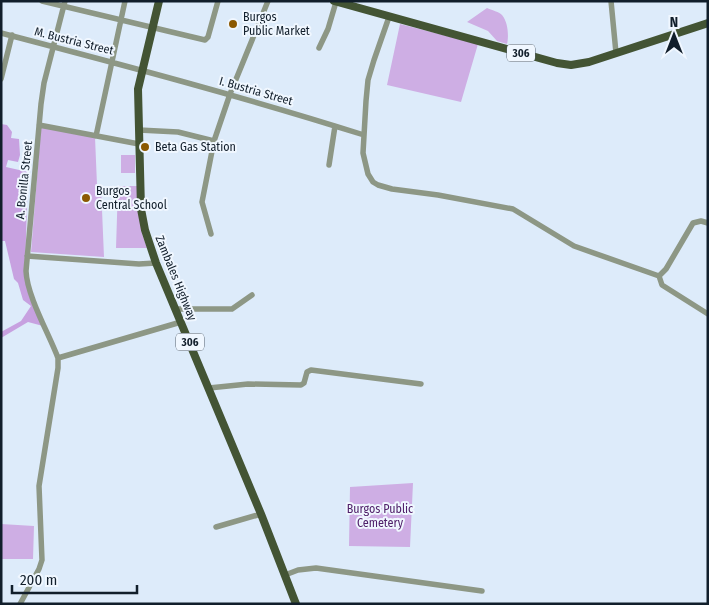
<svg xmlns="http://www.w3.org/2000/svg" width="709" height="605" font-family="'Fira Sans Condensed',sans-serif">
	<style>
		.green { fill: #ceaee4 }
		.forest { fill: #c7a1e0 }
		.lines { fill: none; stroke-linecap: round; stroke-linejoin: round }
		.minor { stroke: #8d9785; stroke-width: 5.5 }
		.major { stroke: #435434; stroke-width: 8 }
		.poi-dot { fill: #8b5902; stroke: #f0f7ff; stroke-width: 2 }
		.labels { text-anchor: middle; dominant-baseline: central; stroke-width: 4; stroke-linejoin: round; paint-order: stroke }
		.shield { fill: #f0f7ff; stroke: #545f6b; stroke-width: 1 }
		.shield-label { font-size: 11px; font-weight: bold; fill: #111e2b }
		.poi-label { font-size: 12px; fill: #111e2b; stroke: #f0f7ff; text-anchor: start }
		.street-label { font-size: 12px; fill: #111e2b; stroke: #f0f7ff }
		.park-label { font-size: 12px; fill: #50206a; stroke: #f0f7ff }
	</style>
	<rect width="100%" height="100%" fill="#ddebfa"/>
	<path class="green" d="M 487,8 C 491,10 500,12 502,15 C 508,22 509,36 507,44 L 497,41 L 488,31 L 467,22 Z
		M 400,24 L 478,44 L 461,102 L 387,85 Z
		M 41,127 L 95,137 L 97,185 L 101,186 L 104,257 L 31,252 Z
		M 121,155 L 135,155 L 135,173 L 121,173 Z
		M 118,186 L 137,186 L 142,234 L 147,248 L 116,248 Z
		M 413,483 L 410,547 L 349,546 L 350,487 Z
		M 1,524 L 34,526 L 33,559 L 1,559 Z"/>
	<path class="forest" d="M 1,124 L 7,125 L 12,132 L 11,138 L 19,139 L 20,155 L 18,162 L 8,160 L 6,167 L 28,172 L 25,271 L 43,326 L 28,322 L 1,338 L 1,332 L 21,321 L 31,306 L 23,300 L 18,283 L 14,279 L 5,241 L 1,241 Z"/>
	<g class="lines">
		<path class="minor" d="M 42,1 L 205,40 L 208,37 L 218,1
			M 611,1 L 616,53
			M 389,17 L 374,60 L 368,80 L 366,101 L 363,153 L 368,174 L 373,182 L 378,185 L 392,189 L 438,195 L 513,209 L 574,246 L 659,276
			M 1,33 C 123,65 244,97 364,135
			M 319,48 L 328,29 L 336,2
			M 1,79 L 12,35
			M 39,125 L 139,144
			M 139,130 L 178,132 L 214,141
			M 96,136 L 125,1
			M 329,165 L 335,126
			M 211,234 L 202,202 L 214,141 L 230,94 L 268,1
			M 27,256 L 139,264 L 156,263
			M 659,276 L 666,269 L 693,223 L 701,221 L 708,223
			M 659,276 L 662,285 L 708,314
			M 176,309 L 232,309 L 252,295
			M 58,358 L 181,322
			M 209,388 L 248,384 L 301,385 L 304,383 L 307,372 L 311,370 L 421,384
			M 216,527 L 261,514
			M 285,575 L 298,570 L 316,568 L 482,591
			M 20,604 L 39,569 L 42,560 L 39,486 L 58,368 L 58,358 C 49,334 27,296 26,271 L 41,104 L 44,83 L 65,1"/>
		<path class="major" d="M 159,1 L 138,89 L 141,209 L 145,230 L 156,263 L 261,514 L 296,604
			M 334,1 L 557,63 L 571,65 L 589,62 L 708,23"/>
	</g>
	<g class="poi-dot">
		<circle cx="233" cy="24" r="5"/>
		<circle cx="145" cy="147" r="5"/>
		<circle cx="86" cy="198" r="5"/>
	</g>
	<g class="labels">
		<g class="shield">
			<rect x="507" y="44.5" width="28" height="17" rx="4"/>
			<rect x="176" y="333.5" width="28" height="17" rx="4"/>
		</g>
		<g class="shield-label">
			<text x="521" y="53">306</text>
			<text x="190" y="342">306</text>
		</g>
		<g class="poi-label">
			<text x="243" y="17">Burgos<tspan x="243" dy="14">Public Market</tspan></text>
			<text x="155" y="147">Beta Gas Station</text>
			<text x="96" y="191">Burgos<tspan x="96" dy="14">Central School</tspan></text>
		</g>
		<g class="street-label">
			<text transform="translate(74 41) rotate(14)">M. Bustria Street</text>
			<text transform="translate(256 91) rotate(16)">I. Bustria Street</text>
			<text transform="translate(24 180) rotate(-84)">A. Bonilla Street</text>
			<text transform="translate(176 278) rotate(68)">Zambales Highway</text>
		</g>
		<g class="park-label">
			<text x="380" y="509">Burgos Public<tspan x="380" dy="14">Cemetery</tspan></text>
		</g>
	</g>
	<rect width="709" height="605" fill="none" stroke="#111e2b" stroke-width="5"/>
	<g transform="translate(674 35)" stroke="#f0f7ff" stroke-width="4" paint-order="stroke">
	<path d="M0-4L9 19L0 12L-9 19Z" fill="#111e2b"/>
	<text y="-8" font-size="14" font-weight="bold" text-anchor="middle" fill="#111e2b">N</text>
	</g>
	<path d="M12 585v8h125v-8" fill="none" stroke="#111e2b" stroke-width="2.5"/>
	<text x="20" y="585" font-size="15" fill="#111e2b" stroke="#f0f7ff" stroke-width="4" paint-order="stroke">200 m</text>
</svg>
